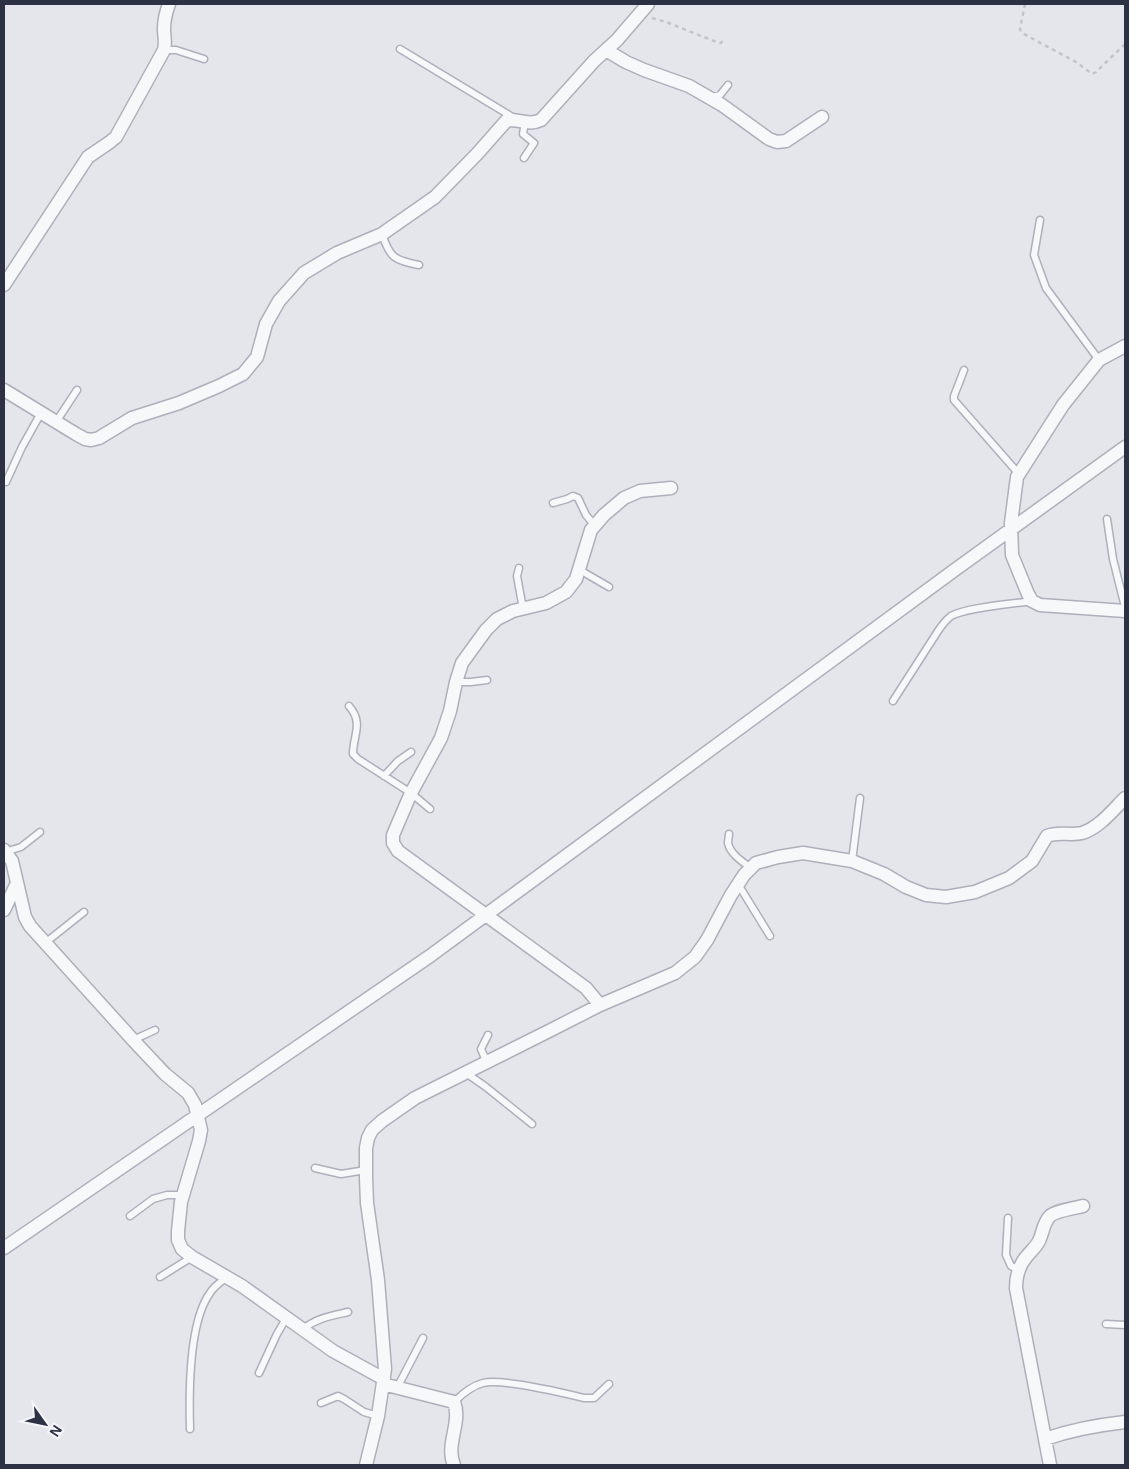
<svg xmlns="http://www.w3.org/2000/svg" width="1129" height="1469" font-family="Helvetica,sans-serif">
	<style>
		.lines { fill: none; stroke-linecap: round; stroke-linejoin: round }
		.lane-casing { stroke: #adb0ba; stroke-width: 9 }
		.street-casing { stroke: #adb0ba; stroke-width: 15 }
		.path { stroke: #c2c4cb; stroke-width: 2.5; stroke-dasharray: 4 4; stroke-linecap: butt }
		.lane { stroke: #f7f8fa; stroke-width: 6 }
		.street { stroke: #f7f8fa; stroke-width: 12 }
	</style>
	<rect width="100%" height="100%" fill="#e4e6ec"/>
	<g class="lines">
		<defs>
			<path id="lane" d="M 400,49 L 514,118
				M 164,50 L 176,50 L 204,59
				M 712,97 L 720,95 L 728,85
				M 524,158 L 534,143 L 523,134 L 525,122
				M 1040,220 L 1034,255 L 1046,288 L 1099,360
				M 382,234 C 390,258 394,260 419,265
				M 964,370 L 954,396 L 954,400 L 1019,474
				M 56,422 L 77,390
				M 6,482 L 22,447 L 41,413
				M 553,503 L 567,499 L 573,496 L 578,498 L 586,515 L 595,526
				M 1107,519 L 1113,559 L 1125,607
				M 519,568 L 517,576 L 523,609
				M 578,569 L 609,587
				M 456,682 L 471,682 L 487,680
				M 893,701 L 938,631 C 942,625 946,620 951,616 C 968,607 1013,604 1032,601
				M 349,706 C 364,723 353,735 353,754 L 358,759 L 411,793 L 430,809
				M 384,776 L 398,761 L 411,752
				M 729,834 C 729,837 728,840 728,843 C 730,854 743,862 751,868
				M 5,852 L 21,847 L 40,832
				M 852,861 L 860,798
				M 738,884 L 770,936
				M 45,943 L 84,912
				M 488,1035 L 481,1049 L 484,1056 L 490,1060
				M 133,1040 L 155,1030
				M 466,1073 L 486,1087 L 532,1124
				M 315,1168 L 341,1174 L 366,1170
				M 130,1216 L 153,1199 L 167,1195 L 183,1195
				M 1008,1218 L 1006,1255 L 1011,1266 L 1019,1270
				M 160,1277 L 192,1257
				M 1106,1324 L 1125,1325
				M 303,1329 C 317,1318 331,1316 348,1312
				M 259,1373 L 277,1334 L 287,1317
				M 397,1388 L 423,1338
				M 454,1402 C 462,1394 471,1386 483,1383 C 501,1378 563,1393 584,1398 L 594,1398 L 609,1384
				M 321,1403 L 338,1396 L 344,1399 L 364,1412 L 378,1416
				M 190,1429 C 189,1394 189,1322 210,1293 C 214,1286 221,1282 227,1277"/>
			<path id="street" d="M 606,50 L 626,62 L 644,70 L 689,86 L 722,105 L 769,139 L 777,142 L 786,141 L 822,117
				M 4,285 L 88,157 L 110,142 L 116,137 L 164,50 C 166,42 164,36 164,29 C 164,20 166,12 169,4
				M 1125,346 L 1099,360 L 1063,405 L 1017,477 L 1011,523 L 1012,555 L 1028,594 L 1032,601 L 1040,605 L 1125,611
				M 4,390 L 76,434 L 85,439 L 91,440 L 99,438 L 132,418 L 179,403 L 219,386 L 243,374 L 257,357 L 266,324 L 279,301 L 304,273 L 337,253 L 382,234 L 435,197 L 477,154 L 507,120 C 519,119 529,126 541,120 L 594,61 L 617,40 L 648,4
				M 4,850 L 12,861 L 25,917 L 30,926 L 133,1040 L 165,1074 L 188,1093 L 195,1105 L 201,1130 L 199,1141 L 181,1202 L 178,1231 L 178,1240 L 182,1249 L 192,1257 L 242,1286 L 333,1351 L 384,1379
				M 4,910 L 17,883
				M 600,1005 L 586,988 L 398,851 L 393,843 L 393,835 L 411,793 L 441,738 L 450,711 L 456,682 L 462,663 L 486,630 L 497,619 L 513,611 L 546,603 L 566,592 L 576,579 L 591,530 L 604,515 L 624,498 L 640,491 L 671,488
				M 4,1248 L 430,956 L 956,569 L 1125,447
				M 383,1384 L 454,1402 C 462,1423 445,1444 454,1465
				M 1045,1439 C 1071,1430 1098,1425 1125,1422
				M 366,1465 L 378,1416 L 385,1369 L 378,1280 L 367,1203 L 366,1178 L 366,1148 L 368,1138 L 372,1130 L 382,1121 L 415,1098 L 547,1032 L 600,1005 L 675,973 L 695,957 L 707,940 L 731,895 L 744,875 L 756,863 L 778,857 L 803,853 L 852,861 L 884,874 L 906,887 L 926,895 L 946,897 L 975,892 L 1009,878 L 1032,861 L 1047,836 C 1058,831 1070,836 1082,833 C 1099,828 1113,810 1125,798
				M 1050,1465 L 1016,1288 C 1016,1277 1019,1265 1027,1256 C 1031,1251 1036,1247 1039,1241 C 1043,1233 1043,1223 1050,1216 C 1055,1211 1075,1208 1083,1206"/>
		</defs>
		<use href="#lane" class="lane-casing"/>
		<use href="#street" class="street-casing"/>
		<path class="path" d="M 1025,4 L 1020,29 L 1022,33 L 1076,62 L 1092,74 L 1096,72 L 1125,44
			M 652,18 L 666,22 L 719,43 L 721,43 L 723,40"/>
		<use href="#lane" class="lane"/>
		<use href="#street" class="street"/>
	</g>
	<rect width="1129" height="1469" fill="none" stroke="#2c3144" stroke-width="10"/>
	<g transform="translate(45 1424) rotate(123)" stroke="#f4f5f9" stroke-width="4" paint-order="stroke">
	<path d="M0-4L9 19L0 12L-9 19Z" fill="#2c3144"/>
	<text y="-8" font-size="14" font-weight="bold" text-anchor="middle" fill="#2c3144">N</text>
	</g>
</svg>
